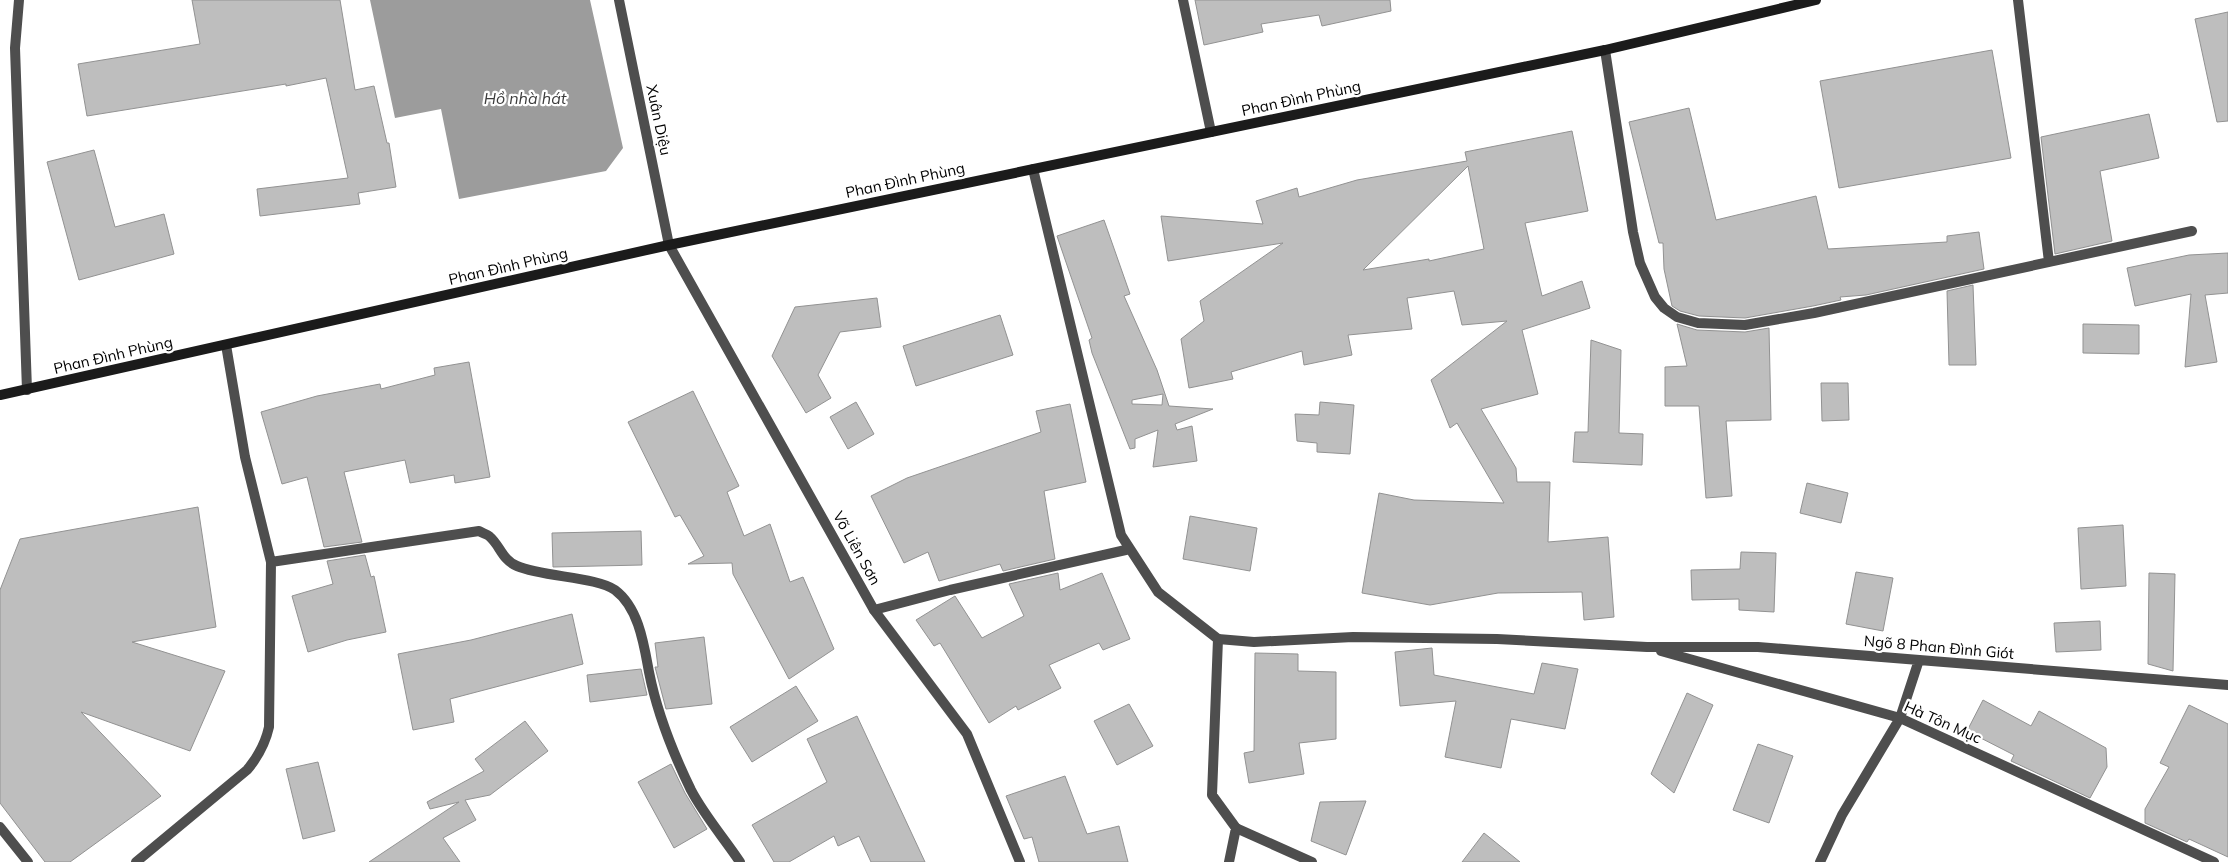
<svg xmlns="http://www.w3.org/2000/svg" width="2228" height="862" font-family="Mulish,sans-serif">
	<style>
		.water { fill: #9c9c9c }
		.building { fill: #bebebe; stroke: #929292; fill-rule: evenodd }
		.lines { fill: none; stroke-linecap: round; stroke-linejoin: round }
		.service { stroke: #4e4e4e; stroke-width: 10 }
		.minor { stroke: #4e4e4e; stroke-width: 10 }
		.tertiary { stroke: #4e4e4e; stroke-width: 10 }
		.secondary { stroke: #1b1b1b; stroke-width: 10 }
		.labels { text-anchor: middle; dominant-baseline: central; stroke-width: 4.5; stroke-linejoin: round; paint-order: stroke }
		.street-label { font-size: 15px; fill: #000; stroke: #fff }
		.water-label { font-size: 16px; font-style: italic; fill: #3d3d3d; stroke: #fff }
	</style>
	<rect width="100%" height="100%" fill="#fff"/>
	<path class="water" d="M 370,0 L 590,0 L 623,148 L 606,171 L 459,199 L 441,109 L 395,118 Z"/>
	<path class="building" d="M 192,0 L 340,0 L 355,90 L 374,86 L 387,143 L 389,143 L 396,187 L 358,193 L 360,204 L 260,216 L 257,189 L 348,178 L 326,78 L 286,86 L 286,84 L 87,116 L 78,64 L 200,44 Z
		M 1195,0 L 1390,0 L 1391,11 L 1322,26 L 1319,15 L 1261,24 L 1263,32 L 1204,45 Z
		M 2228,12 L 2228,121 L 2217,122 L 2195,19 Z
		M 1992,50 L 2011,158 L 1839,188 L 1820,81 Z
		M 1689,108 L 1716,220 L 1816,196 L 1828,249 L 1947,242 L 1947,236 L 1979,232 L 1984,269 L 1866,295 L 1840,297 L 1841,300 L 1813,306 L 1745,318 L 1699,316 L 1680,311 L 1672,306 L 1664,269 L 1663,243 L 1659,243 L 1629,122 Z
		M 2149,114 L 2159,158 L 2100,171 L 2112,241 L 2055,254 L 2041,137 Z
		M 1572,131 L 1588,211 L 1525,223 L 1542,296 L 1582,281 L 1590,308 L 1522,330 L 1538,394 L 1481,409 L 1516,468 L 1517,482 L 1550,482 L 1548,542 L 1608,537 L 1614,617 L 1584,620 L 1582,592 L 1498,593 L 1430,605 L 1362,593 L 1379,493 L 1414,500 L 1504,503 L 1457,423 L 1450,428 L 1431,380 L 1507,321 L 1462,325 L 1454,291 L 1407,298 L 1412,329 L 1348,335 L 1352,355 L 1304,365 L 1302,351 L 1231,372 L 1233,379 L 1189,388 L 1181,339 L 1204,321 L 1200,301 L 1283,243 L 1168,261 L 1161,216 L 1263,224 L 1256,201 L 1297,188 L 1299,197 L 1357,180 L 1467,161 L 1465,152 ZM 1468,166 L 1484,249 L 1429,261 L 1429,259 L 1363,270 Z
		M 94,150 L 115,227 L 164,214 L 174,254 L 79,280 L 47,162 Z
		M 1104,220 L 1130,294 L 1124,296 L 1157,370 L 1169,406 L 1213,409 L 1175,424 L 1177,430 L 1192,426 L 1197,461 L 1153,467 L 1158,430 L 1135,439 L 1135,448 L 1130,449 L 1092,353 L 1089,340 L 1092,338 L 1057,236 ZM 1163,394 L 1162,405 L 1132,404 L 1132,400 Z
		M 2228,253 L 2228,293 L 2205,295 L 2217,362 L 2185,367 L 2191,294 L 2135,306 L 2127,268 L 2189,255 Z
		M 1973,285 L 1976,365 L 1949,365 L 1947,291 Z
		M 877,298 L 881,327 L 840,332 L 818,375 L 831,398 L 806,413 L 772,356 L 795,307 Z
		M 1000,315 L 1013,355 L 916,386 L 903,346 Z
		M 1677,324 L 1697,330 L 1745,332 L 1769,328 L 1771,420 L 1726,421 L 1732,496 L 1706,498 L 1699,406 L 1665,406 L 1665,367 L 1687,366 Z
		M 2083,324 L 2139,325 L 2139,354 L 2083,353 Z
		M 1591,340 L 1621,350 L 1619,433 L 1643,434 L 1642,465 L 1573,462 L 1575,432 L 1588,432 Z
		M 469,362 L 490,477 L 455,483 L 454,475 L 410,483 L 405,460 L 344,472 L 362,542 L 324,547 L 307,477 L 282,484 L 261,412 L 317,396 L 380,384 L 381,389 L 435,375 L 434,368 Z
		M 1821,383 L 1848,383 L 1849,420 L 1822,421 Z
		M 693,391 L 739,486 L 727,492 L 744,536 L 770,524 L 790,582 L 803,577 L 834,649 L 789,679 L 733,574 L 732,563 L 688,564 L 704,556 L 680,515 L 675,517 L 628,422 Z
		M 856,402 L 874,434 L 848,449 L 830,417 Z
		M 1320,402 L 1354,405 L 1350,454 L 1317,452 L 1317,443 L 1297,441 L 1295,414 L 1319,415 Z
		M 1070,404 L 1086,482 L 1044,491 L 1055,559 L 1003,571 L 1000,564 L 939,581 L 928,552 L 904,563 L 871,496 L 907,478 L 1041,432 L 1036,411 Z
		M 1807,483 L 1848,493 L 1841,523 L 1800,513 Z
		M 198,507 L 216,627 L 132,642 L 225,671 L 190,751 L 81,712 L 161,796 L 70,862 L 45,862 L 0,803 L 0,590 L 20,539 Z
		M 1190,516 L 1257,528 L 1250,571 L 1183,559 Z
		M 2123,525 L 2126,586 L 2081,589 L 2078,528 Z
		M 641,531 L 642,565 L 553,567 L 552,533 Z
		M 1741,552 L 1776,553 L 1774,612 L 1739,610 L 1739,599 L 1692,600 L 1691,570 L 1740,569 Z
		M 365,555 L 371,577 L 374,576 L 386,632 L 347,640 L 308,652 L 292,596 L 333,584 L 327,561 Z
		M 1856,572 L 1893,578 L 1883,631 L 1846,624 Z
		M 1058,573 L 1060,590 L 1102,573 L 1130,639 L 1103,650 L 1099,643 L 1049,665 L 1061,688 L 1018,710 L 1016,706 L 989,723 L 940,643 L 934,646 L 916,620 L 955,596 L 982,638 L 1024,616 L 1009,584 Z
		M 2149,573 L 2175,574 L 2173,671 L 2148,664 Z
		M 572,614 L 583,664 L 450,699 L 454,722 L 413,730 L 398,654 L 471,640 Z
		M 2100,621 L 2101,650 L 2056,652 L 2054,623 Z
		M 704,637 L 712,704 L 666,709 L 655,667 L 658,667 L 655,643 Z
		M 1432,648 L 1434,675 L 1534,694 L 1542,663 L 1578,669 L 1565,729 L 1511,719 L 1501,768 L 1445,757 L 1456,701 L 1400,706 L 1395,652 Z
		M 1255,653 L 1298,654 L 1298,671 L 1336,672 L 1336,739 L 1299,743 L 1304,774 L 1249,783 L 1244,753 L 1254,751 Z
		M 641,669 L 647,695 L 590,702 L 587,675 Z
		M 796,686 L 818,721 L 752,762 L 730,727 Z
		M 1687,693 L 1713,705 L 1674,793 L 1651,774 Z
		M 1983,700 L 2031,726 L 2039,711 L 2106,748 L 2107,767 L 2090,798 L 2011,761 L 2014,755 L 1967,731 Z
		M 1129,704 L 1153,746 L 1117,765 L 1094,721 Z
		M 2189,705 L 2228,724 L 2228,857 L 2189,839 L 2187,842 L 2145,823 L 2145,809 L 2169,767 L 2160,763 Z
		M 857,716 L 925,862 L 871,862 L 859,836 L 838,846 L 834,836 L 789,862 L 774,862 L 752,825 L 827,782 L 807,739 Z
		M 525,721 L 548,751 L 490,795 L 465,800 L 476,820 L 443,838 L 460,862 L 369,862 L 459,802 L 430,809 L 427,802 L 484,771 L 475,759 Z
		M 1758,744 L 1793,756 L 1769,823 L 1733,810 Z
		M 318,762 L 335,831 L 303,839 L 286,769 Z
		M 671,764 L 685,793 L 707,829 L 674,848 L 638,782 Z
		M 1065,776 L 1087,834 L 1119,826 L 1128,862 L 1039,862 L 1032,837 L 1024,839 L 1006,796 Z
		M 1366,801 L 1346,855 L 1311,841 L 1320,802 Z
		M 1484,833 L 1520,862 L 1462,862 Z"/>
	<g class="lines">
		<path class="service" d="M 19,0 L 15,48 L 27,390
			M 1033,169 L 1121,535 L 1158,592 L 1218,639 L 1212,795 L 1236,828 L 1229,862
			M 271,562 L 479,531 C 482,533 487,534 489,536 C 500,545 502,560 517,566 C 543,577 597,577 615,590 C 639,608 644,645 649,672 C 657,713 673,753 691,790 C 704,815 724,838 740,862
			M 874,610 L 950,590 L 1130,549
			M 0,827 L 28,862
			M 136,862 L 247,770 C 258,757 265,745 269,727 L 271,562 L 245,457 L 226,345"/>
		<path class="minor" d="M 1183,0 L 1211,132
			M 2018,0 L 2049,262
			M 1605,50 L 1633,232 L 1640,263 L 1655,297 L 1664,308 L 1677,317 L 1698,323 L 1745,325 L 1814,313 L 2192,231
			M 669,245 L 874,610 L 967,734 L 1020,862
			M 1218,639 L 1254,642 L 1353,637 L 1497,639 L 1647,647 L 1758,647 L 2228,685
			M 1661,651 L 1900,718 L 2214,862
			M 1236,828 L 1312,862
			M 1820,862 L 1842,815 L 1900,718 L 1919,660"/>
		<path class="tertiary" d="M 619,0 L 669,245"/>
		<path class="secondary" d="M 0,395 L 669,245 L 1605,50 L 1816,0"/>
	</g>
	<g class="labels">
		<g class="street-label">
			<text transform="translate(1301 98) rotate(-12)">Phan Đình Phùng</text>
			<text transform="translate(659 120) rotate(78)">Xuân Diệu</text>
			<text transform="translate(905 180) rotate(-12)">Phan Đình Phùng</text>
			<text transform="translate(508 266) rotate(-13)">Phan Đình Phùng</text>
			<text transform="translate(113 355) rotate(-13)">Phan Đình Phùng</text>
			<text transform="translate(857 548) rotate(61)">Võ Liên Sơn</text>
			<text transform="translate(1939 647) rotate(5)">Ngõ 8 Phan Đình Giót</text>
			<text transform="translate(1943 722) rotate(24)">Hà Tôn Mục</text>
		</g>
		<g class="water-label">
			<text x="525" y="98">Hồ nhà hát</text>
		</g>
	</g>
</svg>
